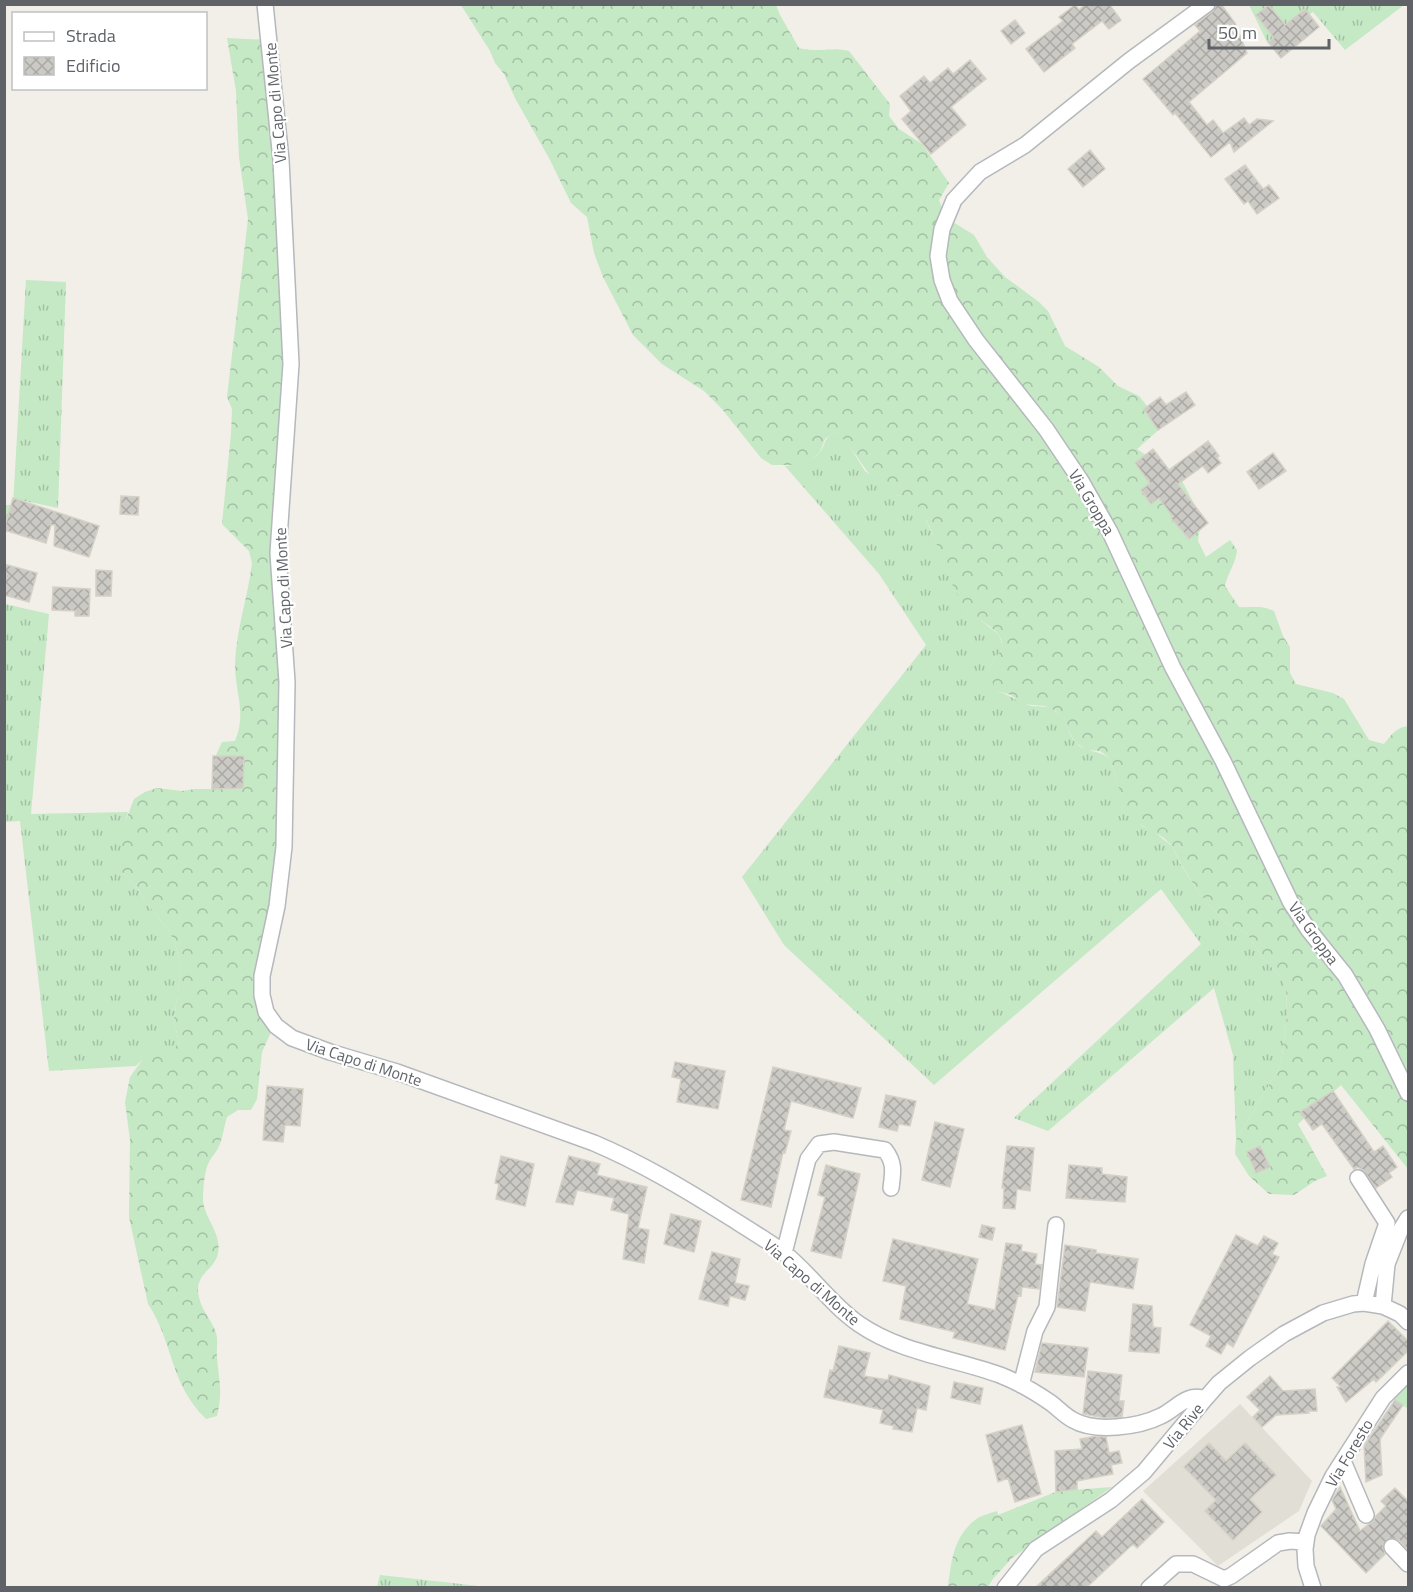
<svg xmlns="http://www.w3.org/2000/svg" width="1413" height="1592" font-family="'Titillium Web',sans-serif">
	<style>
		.education { fill: #e1ded6 }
		.grass { fill: url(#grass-tufts) }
		.forest { fill: url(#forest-crowns) }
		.green { fill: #c5e8c5 }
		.building { fill: url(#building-cross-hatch); stroke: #d6d1c6; stroke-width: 1.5 }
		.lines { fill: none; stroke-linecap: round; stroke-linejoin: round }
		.minor-casing { stroke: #b5b8bc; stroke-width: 18 }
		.minor { stroke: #fff; stroke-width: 15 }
		.labels { text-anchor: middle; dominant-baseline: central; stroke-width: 4.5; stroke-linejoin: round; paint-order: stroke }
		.street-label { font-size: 16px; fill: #5f6368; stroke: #fff }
	</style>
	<defs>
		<pattern id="grass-tufts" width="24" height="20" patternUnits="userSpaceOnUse" patternTransform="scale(1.5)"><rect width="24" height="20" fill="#c5e8c5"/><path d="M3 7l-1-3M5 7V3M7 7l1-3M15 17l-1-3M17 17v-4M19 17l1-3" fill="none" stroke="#a3c0a4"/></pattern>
		<pattern id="forest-crowns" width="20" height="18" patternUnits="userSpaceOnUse" patternTransform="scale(1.5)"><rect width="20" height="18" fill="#c5e8c5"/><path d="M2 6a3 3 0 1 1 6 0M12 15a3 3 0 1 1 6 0" fill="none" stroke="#a3c0a4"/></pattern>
		<pattern id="building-cross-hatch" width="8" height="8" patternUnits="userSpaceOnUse" patternTransform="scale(1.5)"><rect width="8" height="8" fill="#cccac5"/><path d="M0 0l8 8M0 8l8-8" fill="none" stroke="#a9a8a4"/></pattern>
	</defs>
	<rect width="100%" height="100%" fill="#f1efe8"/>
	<path class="education" d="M 1240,1404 L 1312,1481 L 1299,1511 L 1218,1566 L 1143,1491 Z"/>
	<path class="grass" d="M 1249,5 L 1404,5 L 1345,50 L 1313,12 L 1268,44 Z
		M 26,280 L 66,282 L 58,508 L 25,501 L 5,535 L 5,505 L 13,505 Z
		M 835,432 L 845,439 L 865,471 L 897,495 L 909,499 L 920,507 L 967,609 L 999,635 L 1003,647 L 989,668 L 997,691 C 1010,695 1019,703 1032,706 C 1040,707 1048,705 1055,711 C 1064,718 1068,734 1076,743 C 1083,751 1100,751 1110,758 L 1121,794 L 1142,826 L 1153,831 L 1173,847 L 1178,860 L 1199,893 L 1225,922 L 1247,934 L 1262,957 L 1280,976 L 1286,988 L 1287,1014 L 1281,1065 L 1236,1140 L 1233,1055 L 1214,988 L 1048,1131 L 1014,1118 L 1201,944 L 1161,889 L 934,1085 L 784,945 L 742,877 L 926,645 L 879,574 L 785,466 C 796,465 814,461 821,451 C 827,441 822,441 835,432 Z
		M 5,604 L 49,614 L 31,814 L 128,812 L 125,822 L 122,872 L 139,890 L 145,901 L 169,931 L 175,943 L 181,967 L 174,1020 L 179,1043 L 170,1053 C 154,1051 147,1054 136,1066 L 49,1071 L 20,821 L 5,822 Z
		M 380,1575 L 488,1587 L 377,1587 Z"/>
	<path class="forest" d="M 461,5 L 776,5 L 780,15 L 799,48 C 819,53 831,47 849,51 L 890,104 L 889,116 L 899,129 L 922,144 L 949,183 L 939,200 L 944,213 L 953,222 L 974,235 L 987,257 L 1005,277 L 1039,302 L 1048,311 L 1065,346 L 1099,367 L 1118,386 L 1139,396 L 1163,426 L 1137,449 L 1181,479 L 1201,517 L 1198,541 L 1206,557 L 1230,540 L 1237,550 C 1236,563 1228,572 1225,586 L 1239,607 C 1253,608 1261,605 1274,611 L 1283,636 L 1290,647 L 1290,673 L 1296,684 L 1333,693 L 1344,699 L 1369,740 L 1384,744 C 1391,735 1397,727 1408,726 L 1408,1169 L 1341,1085 L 1298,1124 L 1327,1176 L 1315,1181 L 1294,1195 L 1269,1194 L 1249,1176 L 1235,1154 L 1236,1140 L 1281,1065 L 1287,1014 L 1286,988 L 1280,976 L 1262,957 L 1247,934 L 1225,922 L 1199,893 L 1178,859 L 1173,847 L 1164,838 L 1143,826 L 1132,817 L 1121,794 L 1110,758 L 1100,751 L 1087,750 L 1076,743 L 1056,711 L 1045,706 L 1021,704 L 1011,695 L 997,691 L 991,680 L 989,668 L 1003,647 C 1002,643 1001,637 998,634 C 989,623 973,618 964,605 C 944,576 939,539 920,509 C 912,497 897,497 886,489 C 862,473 856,447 835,432 L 825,439 L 820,452 L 810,461 L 798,465 L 772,465 L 761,458 L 722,409 L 704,391 L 662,364 L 633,335 L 603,277 L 594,253 L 587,217 L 571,203 L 549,158 L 516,100 L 504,74 L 495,63 L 490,51 Z
		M 227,38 L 269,40 L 286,395 L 284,815 L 264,965 L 272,1030 L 262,1052 L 257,1099 L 251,1110 L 238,1110 L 227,1117 C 224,1126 223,1136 220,1144 C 217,1152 211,1157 208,1164 C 204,1174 203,1190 203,1201 C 205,1219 222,1234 218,1253 C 215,1271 193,1273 199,1297 C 201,1309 210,1318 215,1330 C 219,1339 216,1348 217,1357 C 219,1382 223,1391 217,1416 L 206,1419 C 169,1383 174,1343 148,1304 L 129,1217 L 130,1140 L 125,1102 L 130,1077 L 145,1056 L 157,1051 L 170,1052 L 179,1043 L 174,1020 L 181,967 L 175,943 L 169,931 L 145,901 L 139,890 L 122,872 L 120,860 L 125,822 L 134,799 L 145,792 L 157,788 L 182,791 L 195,789 L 211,789 L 216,755 L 222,742 L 235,741 C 247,713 235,693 235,664 C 236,630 248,597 252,563 L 249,551 L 222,524 L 231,434 L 232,409 L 227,397 L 248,219 L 239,157 L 236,91 Z
		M 1112,1487 L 1012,1558 L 992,1580 L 988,1587 L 948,1588 C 951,1561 954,1534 978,1518 C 983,1515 991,1513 997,1511 L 998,1515 L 1058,1491 Z"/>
	<path class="green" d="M 1408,1381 L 1408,1409 L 1390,1396 Z"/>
	<path class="building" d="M 1086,4 L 1109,4 L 1121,20 L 1109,29 L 1102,21 L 1072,44 L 1075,48 L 1044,72 L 1026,49 L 1063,21 L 1059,17 L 1075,5 L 1079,10 Z
		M 1217,4 L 1221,4 L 1235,23 L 1247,53 L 1189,102 L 1207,125 L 1213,120 L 1223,133 L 1244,118 L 1249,125 L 1257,119 L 1273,121 L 1234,152 L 1230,142 L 1211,157 L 1175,113 L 1173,115 L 1143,79 L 1200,31 L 1195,25 L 1213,11 Z
		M 1269,5 L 1285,25 L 1305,9 L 1319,27 L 1281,58 L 1268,42 L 1274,38 L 1256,15 Z
		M 1015,20 L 1025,33 L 1011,44 L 1001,31 Z
		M 970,60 L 986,79 L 951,107 L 966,125 L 931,154 L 902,119 L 911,111 L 900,96 L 924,76 L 930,83 L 948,68 L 953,74 Z
		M 1090,150 L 1105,169 L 1083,187 L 1068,169 Z
		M 1245,165 L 1263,189 L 1269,185 L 1279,198 L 1257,214 L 1248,201 L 1244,204 L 1225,179 Z
		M 1186,392 L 1195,405 L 1158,430 L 1144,409 L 1160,397 L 1166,405 Z
		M 1208,441 L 1219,456 L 1217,458 L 1221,463 L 1208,473 L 1203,466 L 1178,484 L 1208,523 L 1189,539 L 1171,518 L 1173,517 L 1159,498 L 1151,504 L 1141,490 L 1150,483 L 1135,463 L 1153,449 L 1169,470 Z
		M 1273,453 L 1286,471 L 1259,489 L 1247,472 Z
		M 121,496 L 139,497 L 138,515 L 120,514 Z
		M 13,498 L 99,526 L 89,557 L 54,546 L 55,525 L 51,525 L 46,543 L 4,530 Z
		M 4,564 L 37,573 L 29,602 L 4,595 Z
		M 96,570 L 112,571 L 111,596 L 96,596 Z
		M 53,587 L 90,589 L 89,616 L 75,616 L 75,611 L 52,610 Z
		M 213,756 L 244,756 L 243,788 L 212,789 Z
		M 675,1062 L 725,1071 L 718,1109 L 677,1102 L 681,1079 L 672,1077 Z
		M 773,1067 L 861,1088 L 853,1118 L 791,1101 L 784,1130 L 791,1131 L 785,1153 L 783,1152 L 771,1207 L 741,1200 Z
		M 267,1086 L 303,1089 L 300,1126 L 285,1125 L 283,1142 L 263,1140 Z
		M 1333,1091 L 1374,1152 L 1383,1146 L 1397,1167 L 1389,1173 L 1392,1177 L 1376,1188 L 1363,1170 L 1358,1167 L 1354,1169 L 1322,1124 L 1313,1130 L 1300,1112 Z
		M 886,1095 L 916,1101 L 910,1126 L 899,1124 L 897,1131 L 879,1127 Z
		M 935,1122 L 964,1129 L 950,1187 L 922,1180 Z
		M 1007,1146 L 1034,1148 L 1030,1191 L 1017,1189 L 1015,1209 L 1003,1208 L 1004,1188 L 1002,1188 Z
		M 1260,1146 L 1270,1167 L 1256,1173 L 1247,1152 Z
		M 501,1156 L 534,1164 L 525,1206 L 496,1199 L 499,1184 L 495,1183 Z
		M 569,1156 L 600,1164 L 597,1175 L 647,1187 L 638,1228 L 649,1230 L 644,1263 L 623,1259 L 629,1214 L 611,1210 L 614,1198 L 577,1190 L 573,1205 L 556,1202 Z
		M 826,1165 L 860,1174 L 841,1258 L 811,1251 L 825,1197 L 818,1195 Z
		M 1069,1165 L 1102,1168 L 1102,1174 L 1127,1177 L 1125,1202 L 1066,1198 Z
		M 671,1214 L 701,1221 L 694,1252 L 664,1244 Z
		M 982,1225 L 995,1228 L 992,1240 L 979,1237 Z
		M 1236,1235 L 1258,1246 L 1264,1236 L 1278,1243 L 1272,1254 L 1279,1257 L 1233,1347 L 1227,1343 L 1221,1354 L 1206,1346 L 1211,1336 L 1190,1325 Z
		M 893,1239 L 978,1259 L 967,1304 L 995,1310 L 1006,1243 L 1022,1245 L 1021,1251 L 1037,1254 L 1035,1264 L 1042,1265 L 1039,1289 L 1022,1287 L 1021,1296 L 1018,1295 L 1005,1350 L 953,1338 L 955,1332 L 900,1319 L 906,1286 L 883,1281 Z
		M 1065,1245 L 1096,1250 L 1096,1253 L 1138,1259 L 1133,1289 L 1090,1282 L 1085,1311 L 1057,1307 Z
		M 712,1252 L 740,1259 L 735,1283 L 749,1286 L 745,1300 L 730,1296 L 728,1306 L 699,1299 Z
		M 1133,1304 L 1152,1306 L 1153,1327 L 1161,1328 L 1159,1353 L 1129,1351 Z
		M 1388,1321 L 1408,1341 L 1408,1351 L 1376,1382 L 1374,1379 L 1346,1402 L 1337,1387 L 1341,1387 L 1332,1378 Z
		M 1042,1343 L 1088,1348 L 1084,1377 L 1035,1372 Z
		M 839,1346 L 870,1353 L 864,1376 L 888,1380 L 889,1375 L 930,1386 L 926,1410 L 917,1408 L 912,1432 L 893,1429 L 894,1426 L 880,1423 L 883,1410 L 824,1397 L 830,1370 L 833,1371 Z
		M 1088,1371 L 1122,1375 L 1119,1401 L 1124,1401 L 1122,1417 L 1105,1418 L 1083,1414 Z
		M 1270,1376 L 1283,1391 L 1315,1389 L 1317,1411 L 1308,1411 L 1309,1413 L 1276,1415 L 1262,1427 L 1253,1417 L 1260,1410 L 1247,1397 Z
		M 954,1382 L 983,1388 L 980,1404 L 951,1398 Z
		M 1395,1400 L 1403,1405 L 1380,1439 L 1382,1475 L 1366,1482 L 1364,1446 Z
		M 1022,1425 L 1041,1494 L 1015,1502 L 1008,1478 L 998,1482 L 986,1435 Z
		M 1096,1436 L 1106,1437 L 1109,1453 L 1119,1451 L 1122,1463 L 1111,1465 L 1113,1474 L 1077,1481 L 1077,1489 L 1056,1492 L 1055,1451 L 1082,1449 L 1080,1439 Z
		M 1209,1443 L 1226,1461 L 1245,1443 L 1276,1475 L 1250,1499 L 1262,1512 L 1233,1540 L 1205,1511 L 1216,1500 L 1184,1467 Z
		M 1340,1487 L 1360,1531 L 1373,1521 L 1376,1516 L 1386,1506 L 1381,1501 L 1395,1488 L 1408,1501 L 1408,1550 L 1399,1540 L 1389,1538 L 1383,1545 L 1385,1554 L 1366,1573 L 1321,1526 L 1336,1509 L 1332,1500 Z
		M 1142,1499 L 1164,1522 L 1137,1548 L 1133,1544 L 1087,1587 L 1036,1587 L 1096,1531 L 1102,1537 Z"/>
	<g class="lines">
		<defs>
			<path id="minor" d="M 265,4 L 281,160 L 291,364 L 278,553 L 287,682 L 284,847 L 277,906 L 262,976 L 262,995 L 266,1012 L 276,1026 L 292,1038 L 330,1052 L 397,1072 L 594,1143 C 641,1163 683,1188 726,1215 C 745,1227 765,1239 783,1252 C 810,1273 830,1304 859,1324 C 901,1353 953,1358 1000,1375 C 1018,1382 1035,1392 1051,1403 C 1059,1409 1065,1416 1073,1420 C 1095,1433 1139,1427 1161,1416 C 1176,1409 1187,1392 1205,1399
				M 1207,4 L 1129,61 L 1025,145 L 980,172 L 954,200 L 942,229 L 938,256 L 942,280 L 950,301 L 976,340 L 1046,429 L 1081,481 L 1110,532 L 1173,668 L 1223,761 L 1291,903 L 1308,929 L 1345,975 L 1377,1029 L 1408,1093
				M 1358,1178 L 1387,1223 L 1373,1264 L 1364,1303
				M 1408,1218 L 1400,1231 L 1387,1264 L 1383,1306 L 1400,1314 L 1408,1322
				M 784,1253 L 808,1159 L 819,1144 L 834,1142 L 885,1150 C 895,1163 893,1172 891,1188
				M 1021,1385 L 1035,1331 L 1047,1307 L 1056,1225
				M 1343,1461 L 1366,1515
				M 1392,1547 L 1408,1564
				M 1005,1588 L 1036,1549 L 1111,1500 L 1144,1472 L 1205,1399 L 1219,1383 L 1250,1358 L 1284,1334 L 1323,1313 L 1353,1304 L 1364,1303 L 1383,1306
				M 1149,1588 L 1176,1564 L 1193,1564 L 1224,1579 L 1231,1576 L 1278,1543 L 1290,1541 L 1305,1542
				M 1313,1588 L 1306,1566 L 1305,1549 L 1307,1535 L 1315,1513 L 1333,1476 L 1383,1398 L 1408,1373"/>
		</defs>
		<use href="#minor" class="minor-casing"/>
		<use href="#minor" class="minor"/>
	</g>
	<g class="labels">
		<g class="street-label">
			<text transform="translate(275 103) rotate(-95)">Via Capo di Monte</text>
			<text transform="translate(1092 502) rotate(59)">Via Groppa</text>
			<text transform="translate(283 588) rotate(-93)">Via Capo di Monte</text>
			<text transform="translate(1314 933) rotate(54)">Via Groppa</text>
			<text transform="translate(364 1062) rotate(18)">Via Capo di Monte</text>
			<text transform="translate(812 1282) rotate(41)">Via Capo di Monte</text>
			<text transform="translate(1183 1426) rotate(-51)">Via Rive</text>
			<text transform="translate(1349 1453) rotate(-59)">Via Foresto</text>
		</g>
	</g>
	<rect width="1413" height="1592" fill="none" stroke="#5f6368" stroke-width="12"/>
	<rect x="12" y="12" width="195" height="78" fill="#ffffff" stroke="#bfc1c3" stroke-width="1.5"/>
	<rect x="24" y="32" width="30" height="9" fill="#ffffff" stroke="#bfc1c3" stroke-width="1.5"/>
	<text x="66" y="42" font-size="18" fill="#5f6368">Strada</text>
	<rect x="24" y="57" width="30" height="18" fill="url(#building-cross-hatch)" stroke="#bfc1c3" stroke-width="1.5"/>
	<text x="66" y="72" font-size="18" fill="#5f6368">Edificio</text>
	<path d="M1209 39v9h120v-9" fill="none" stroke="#5f6368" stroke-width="3"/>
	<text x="1218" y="39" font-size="18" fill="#5f6368" stroke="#ffffff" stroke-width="4.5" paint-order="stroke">50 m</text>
</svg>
